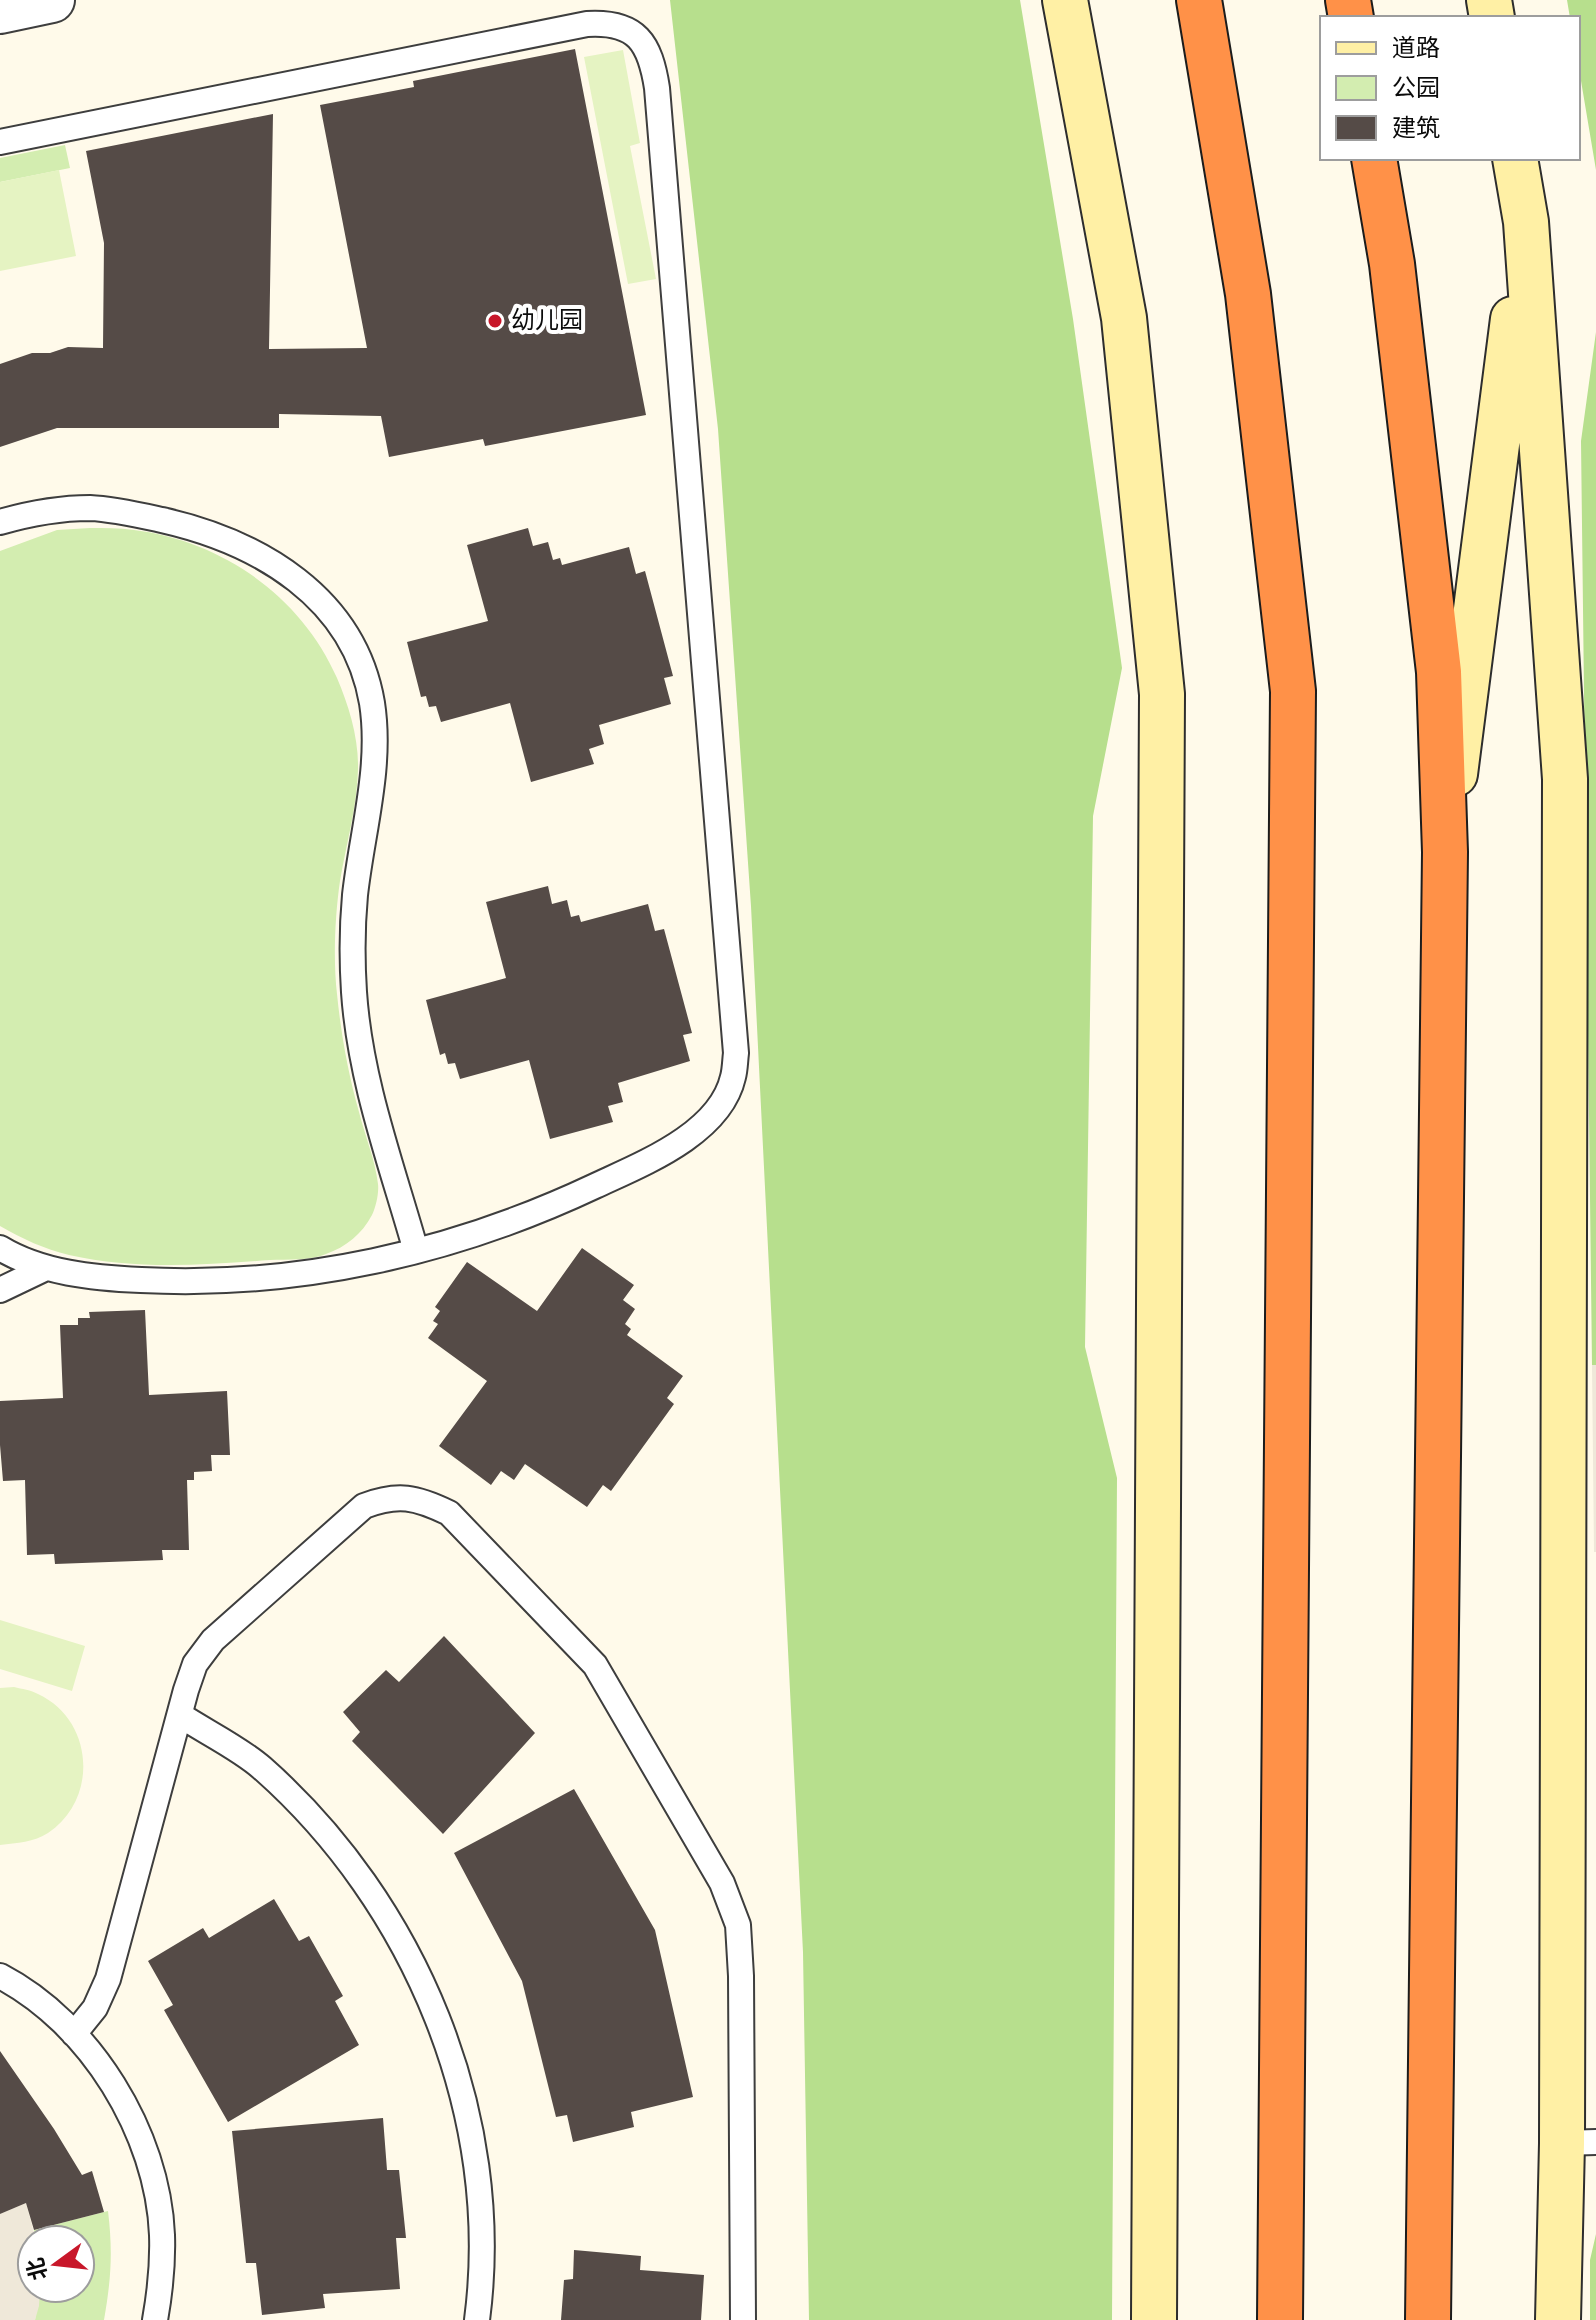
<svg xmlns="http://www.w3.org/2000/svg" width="1596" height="2320" font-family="Spectral,'Noto Sans SC',serif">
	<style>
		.green { fill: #d3edb0 }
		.forest { fill: #b7df8d }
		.pitch { fill: #e5f3c2 }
		.plaza { fill: #efe8d9 }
		.building { fill: #554b47 }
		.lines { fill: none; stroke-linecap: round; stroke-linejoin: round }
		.lane-casing { stroke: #3e3e3e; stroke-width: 28 }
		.street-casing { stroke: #3e3e3e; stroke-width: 48 }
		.secondary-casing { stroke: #2d2d2d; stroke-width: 48 }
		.highway-casing { stroke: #1c1c1c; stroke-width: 48 }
		.lane { stroke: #fff; stroke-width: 24 }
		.street { stroke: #fff; stroke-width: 44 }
		.secondary { stroke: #fff0a5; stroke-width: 44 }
		.highway { stroke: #ff9148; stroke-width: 44 }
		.poi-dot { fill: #c8172a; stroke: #fff; stroke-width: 3 }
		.labels { text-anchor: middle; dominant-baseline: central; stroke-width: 8; stroke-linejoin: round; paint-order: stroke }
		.poi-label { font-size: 24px; fill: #0b0b0b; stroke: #fff; text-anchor: start }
	</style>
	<rect width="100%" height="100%" fill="#fffaea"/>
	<path class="green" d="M 65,145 L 70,168 L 0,182 L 0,158 Z
		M 90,528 C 104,528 119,528 134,530 C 222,541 301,596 337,678 C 349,706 359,739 358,770 C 357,807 346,845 340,881 C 335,915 333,960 337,994 C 341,1034 348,1073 359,1112 C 365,1136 375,1159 378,1184 C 379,1193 376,1207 372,1215 C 362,1234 346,1247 326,1254 C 310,1261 287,1259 270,1260 C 203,1265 135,1270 69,1255 C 44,1249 23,1239 0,1226 L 0,551 L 57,530 Z
		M 108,2211 C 113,2252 111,2280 104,2320 L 35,2320 L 40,2288 L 80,2288 L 80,2240 L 36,2240 L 34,2230 Z"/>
	<path class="forest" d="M 670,0 L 1020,0 L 1073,319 L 1122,668 L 1093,816 L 1085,1347 L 1117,1478 L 1112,2320 L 809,2320 L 803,1952 L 751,906 L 718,429 Z
		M 1567,0 L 1596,0 L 1596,170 L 1578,63 L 1578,18 L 1570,18 Z
		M 1596,332 L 1596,1365 L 1592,1365 L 1581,441 Z
		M 1596,2234 L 1596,2320 L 1590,2320 L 1590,2260 Z"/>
	<path class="pitch" d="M 623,50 L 640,143 L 630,146 L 656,279 L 628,284 L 584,57 Z
		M 59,170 L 76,256 L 0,271 L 0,182 Z
		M 0,1620 L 85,1646 L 72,1691 L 0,1669 Z
		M 14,1687 C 22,1689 31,1690 38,1694 C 94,1720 99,1799 48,1833 C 34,1842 17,1843 0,1845 L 0,1688 Z"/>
	<path class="plaza" d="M 1592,1365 L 1596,1365 L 1596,1552 L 1594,1552 Z
		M 26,2203 L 36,2240 L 32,2240 L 32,2288 L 40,2288 L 39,2306 L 35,2320 L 0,2320 L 0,2214 Z"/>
	<path class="building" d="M 575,49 L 646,415 L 485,446 L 483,439 L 389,457 L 381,416 L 279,414 L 279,428 L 57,428 L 0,447 L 0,364 L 32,353 L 50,353 L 68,347 L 103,348 L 104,243 L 86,151 L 273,114 L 269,349 L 367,348 L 320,105 L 414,87 L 413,81 Z
		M 528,528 L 533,546 L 548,542 L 553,560 L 560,558 L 562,565 L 629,547 L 636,574 L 645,571 L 673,676 L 664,678 L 671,704 L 599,725 L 604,744 L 589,749 L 594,764 L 531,782 L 510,703 L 441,722 L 436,706 L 429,707 L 426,696 L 421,697 L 407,642 L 488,621 L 467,545 Z
		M 548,886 L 552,904 L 567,900 L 571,917 L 579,915 L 581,922 L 648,904 L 655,931 L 664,929 L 692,1033 L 683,1035 L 690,1061 L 618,1083 L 623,1102 L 608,1106 L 613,1122 L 550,1139 L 529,1060 L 460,1079 L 455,1063 L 448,1064 L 445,1053 L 440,1055 L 426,1000 L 506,978 L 486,902 Z
		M 582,1248 L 634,1285 L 623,1300 L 635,1309 L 625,1324 L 631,1329 L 627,1335 L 683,1376 L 667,1398 L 674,1404 L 611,1491 L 603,1485 L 587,1507 L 525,1464 L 514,1480 L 501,1471 L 491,1485 L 439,1446 L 487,1381 L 428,1338 L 438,1324 L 433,1321 L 440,1311 L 435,1307 L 467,1262 L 537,1311 Z
		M 145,1310 L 149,1395 L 227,1391 L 230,1455 L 211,1455 L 212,1471 L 194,1472 L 194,1480 L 187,1480 L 189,1550 L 162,1550 L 163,1560 L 55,1564 L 54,1554 L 27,1555 L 25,1480 L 3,1481 L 0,1445 L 0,1401 L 63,1398 L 60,1325 L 78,1325 L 78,1318 L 90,1318 L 89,1312 Z
		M 444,1636 L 535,1733 L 443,1834 L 352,1741 L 360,1732 L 343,1712 L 386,1670 L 399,1682 Z
		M 574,1789 L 655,1930 L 693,2097 L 631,2112 L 634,2127 L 573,2142 L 567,2115 L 556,2117 L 522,1981 L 454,1853 Z
		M 274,1899 L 299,1941 L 309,1936 L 343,1996 L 335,2001 L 359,2045 L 228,2122 L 164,2010 L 173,2005 L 148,1961 L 203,1928 L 209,1938 Z
		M 0,2051 L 54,2129 L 82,2175 L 92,2171 L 104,2212 L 34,2230 L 26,2203 L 0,2214 Z
		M 383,2118 L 387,2170 L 399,2170 L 406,2238 L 396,2238 L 400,2289 L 323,2294 L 325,2308 L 262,2315 L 256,2263 L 246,2263 L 232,2131 Z
		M 574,2250 L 641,2256 L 640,2270 L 704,2275 L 701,2320 L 561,2320 L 564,2280 L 573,2279 Z"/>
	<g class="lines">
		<defs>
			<path id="lane" d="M 0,142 L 587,24 C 637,21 650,43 657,88 L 736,1053 C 735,1061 735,1070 733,1077 C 720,1134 642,1164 595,1186 C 453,1253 298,1288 141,1280 C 94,1278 41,1273 0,1248
				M 0,522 C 28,514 60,508 90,508 C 113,509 139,515 162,520 C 259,542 354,597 372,703 C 382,767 362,832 355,895 C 352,927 352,961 354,992 C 360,1081 392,1166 416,1251
				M 0,1290 L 46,1268
				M 180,1715 C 204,1731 241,1749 262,1768 C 415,1903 504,2115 477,2320
				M 0,1976 C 90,2023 158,2133 162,2235 C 163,2264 160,2292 155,2320
				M 74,2034 L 95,2008 L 108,1979 L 186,1690 L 195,1664 L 213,1640 L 364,1506 C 398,1493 416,1497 449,1513 L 595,1665 L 722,1883 L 738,1925 L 741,1976 L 743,2320
				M 1562,2143 L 1596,2142"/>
			<path id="street" d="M 0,11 L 52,0"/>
			<path id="secondary" d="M 1065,0 L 1124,318 L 1162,694 L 1154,2320
				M 1489,0 L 1492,18
				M 1515,158 L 1526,222 L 1565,779 L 1562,2143 L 1558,2320
				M 1455,774 L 1513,319"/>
			<path id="highway" d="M 1199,0 L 1248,294 L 1293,691 L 1280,2320
				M 1348,0 L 1351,18
				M 1374,158 L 1392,264 L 1439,672 L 1445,852 L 1428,2320"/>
		</defs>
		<use href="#lane" class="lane-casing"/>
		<use href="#street" class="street-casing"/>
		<use href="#secondary" class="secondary-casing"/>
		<use href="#highway" class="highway-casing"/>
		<use href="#lane" class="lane"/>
		<use href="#street" class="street"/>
		<use href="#secondary" class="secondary"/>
		<use href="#highway" class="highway"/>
	</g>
	<circle class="poi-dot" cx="495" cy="321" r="8"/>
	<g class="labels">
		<g class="poi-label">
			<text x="511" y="321">幼儿园</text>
		</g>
	</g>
	<rect x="1320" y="16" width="260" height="144" fill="#ffffff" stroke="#9d9d9d" stroke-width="2"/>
	<rect x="1336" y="42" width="40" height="12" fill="#fff0a5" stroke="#9d9d9d" stroke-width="2"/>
	<text x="1392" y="56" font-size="24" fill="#0b0b0b">道路</text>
	<rect x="1336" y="76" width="40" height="24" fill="#d3edb0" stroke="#9d9d9d" stroke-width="2"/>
	<text x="1392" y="96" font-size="24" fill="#0b0b0b">公园</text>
	<rect x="1336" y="116" width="40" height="24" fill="#554b47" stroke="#9d9d9d" stroke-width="2"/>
	<text x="1392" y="136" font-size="24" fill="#0b0b0b">建筑</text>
	<g transform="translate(56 2264) rotate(255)"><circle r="38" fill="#ffffff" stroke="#9d9d9d" stroke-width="2"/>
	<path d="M0-6L14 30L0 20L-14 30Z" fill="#c8172a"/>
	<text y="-12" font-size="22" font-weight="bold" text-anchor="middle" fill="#0b0b0b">北</text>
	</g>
</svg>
